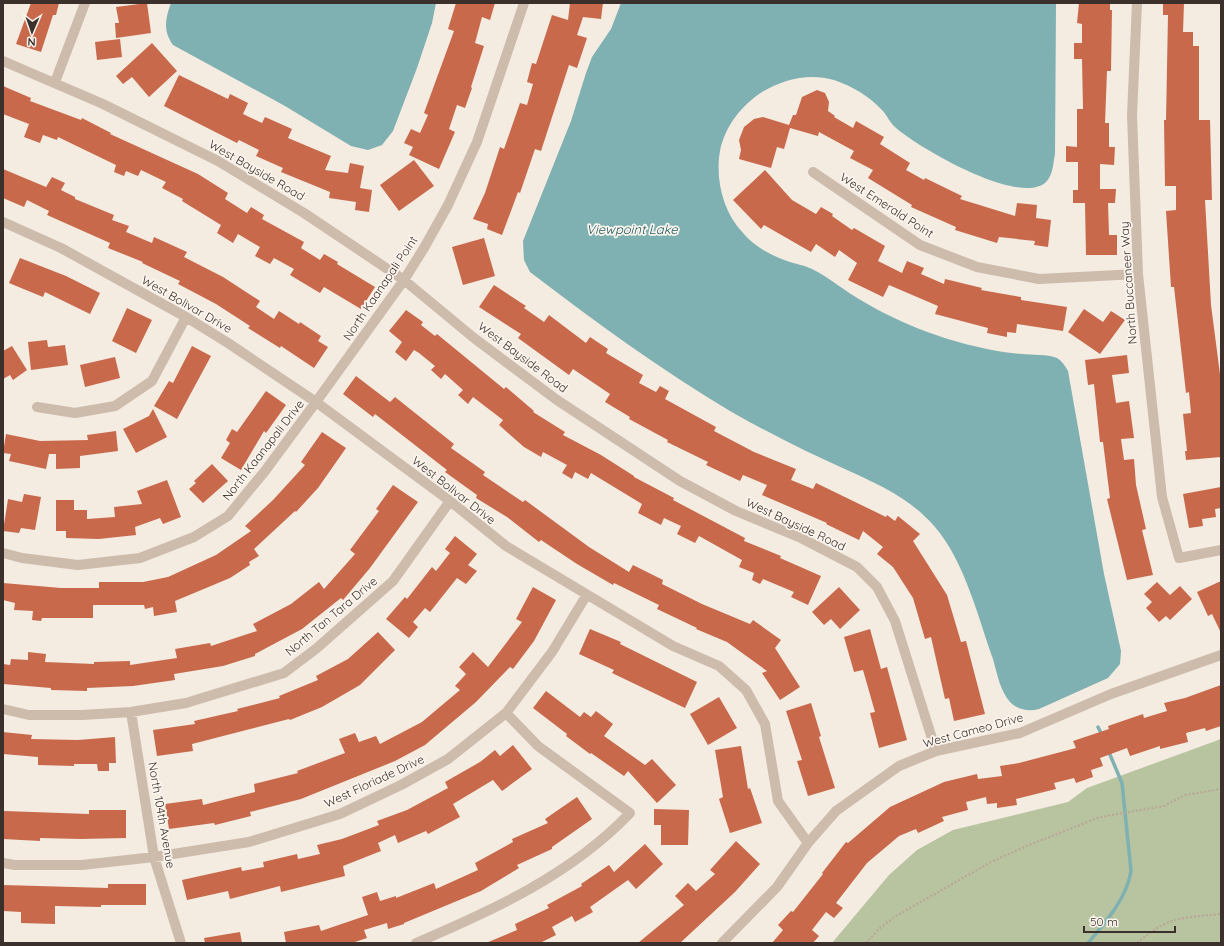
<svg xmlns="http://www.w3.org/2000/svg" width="1224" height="946" font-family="Quicksand,sans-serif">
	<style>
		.green { fill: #b8c4a0 }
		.water { fill: #7fb0b2 }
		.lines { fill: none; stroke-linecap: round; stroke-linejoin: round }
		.stream { stroke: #7fb0b2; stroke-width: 3.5 }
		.building { fill: #c8694b }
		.path { stroke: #b9a596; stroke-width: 2; stroke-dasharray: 2 2; stroke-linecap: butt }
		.minor { stroke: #cdbbac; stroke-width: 10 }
		.labels { text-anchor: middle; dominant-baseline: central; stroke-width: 3.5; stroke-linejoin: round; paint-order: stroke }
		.street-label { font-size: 12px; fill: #3b302b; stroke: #fbf5ee }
		.water-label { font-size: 13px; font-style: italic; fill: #1f5a5e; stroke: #fbf5ee }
	</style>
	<rect width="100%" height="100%" fill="#f4ebe1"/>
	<path class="green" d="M 1221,739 L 1221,943 L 832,943 L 889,875 L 917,850 L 953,830 L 1068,802 L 1087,788 Z"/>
	<path class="water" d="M 171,3 L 436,3 L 432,23 L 417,68 L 393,131 L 382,145 L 368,150 L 351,146 L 285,106 L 173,45 C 163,31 165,19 171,3 Z
		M 621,3 L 1056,3 L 1055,154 C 1053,164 1053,175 1046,182 C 1020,207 917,147 895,127 C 890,123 887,115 882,110 C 869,96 852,86 834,80 C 809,73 784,79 762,92 C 742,105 725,126 720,151 C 715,179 723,212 743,233 C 755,247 770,255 787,261 C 795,264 804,265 812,269 C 830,278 846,292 864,302 C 896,321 938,338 974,346 C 989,350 1006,353 1022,354 C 1032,355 1047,354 1057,358 C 1062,361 1065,366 1068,371 L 1104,574 L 1121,651 L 1120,664 L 1108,678 L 1039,709 C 1029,712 1018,710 1010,702 C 1000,691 997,673 993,659 C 978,617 965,562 935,527 C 911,499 880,485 847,470 C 808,453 767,432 730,411 C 660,369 594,321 530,272 L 524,260 L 523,241 L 571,121 L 586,73 L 592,57 L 611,29 Z"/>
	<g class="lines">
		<path class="stream" d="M 1098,727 L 1102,735
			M 1088,943 C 1105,923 1127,898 1131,871 L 1122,783 L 1108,750"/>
	</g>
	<path class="building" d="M 31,3 L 59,3 L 56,15 L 53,15 L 41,52 L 16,44 Z
		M 147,3 L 151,33 L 116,38 L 115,23 L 119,23 L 116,7 Z
		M 456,3 L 495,3 L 490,20 L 482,17 L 475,43 L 484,46 L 471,87 L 472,88 L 465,108 L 457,105 L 449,129 L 455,132 L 439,169 L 409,155 L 413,147 L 404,143 L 411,129 L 420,133 L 428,115 L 424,113 L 454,31 L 448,29 Z
		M 570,3 L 603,3 L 601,19 L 583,17 L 577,35 L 587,38 L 577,68 L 569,65 L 541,151 L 535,149 L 520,193 L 518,192 L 502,235 L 487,229 L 488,224 L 473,219 L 485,193 L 500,147 L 504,149 L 520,103 L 527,105 L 533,84 L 527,82 L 532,63 L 536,64 L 552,15 L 568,20 Z
		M 1079,3 L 1110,3 L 1110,10 L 1112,10 L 1111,71 L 1107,71 L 1105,123 L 1109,123 L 1109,147 L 1115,147 L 1114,165 L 1100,164 L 1100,189 L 1116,189 L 1115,203 L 1108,203 L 1109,235 L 1117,235 L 1117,255 L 1086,255 L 1085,203 L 1073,203 L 1073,190 L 1078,190 L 1078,162 L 1066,162 L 1066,146 L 1077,147 L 1077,109 L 1083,109 L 1082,59 L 1074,59 L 1074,43 L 1082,43 L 1082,24 L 1077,23 Z
		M 1163,3 L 1184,3 L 1183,32 L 1193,32 L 1193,46 L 1199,46 L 1199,120 L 1210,120 L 1212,200 L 1205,200 L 1211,305 L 1221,382 L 1221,457 L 1186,460 L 1185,451 L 1187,451 L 1183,414 L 1191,413 L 1189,392 L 1186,393 L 1174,287 L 1171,287 L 1166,211 L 1176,210 L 1176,186 L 1165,186 L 1164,120 L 1166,120 L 1168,15 L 1163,15 Z
		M 120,39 L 122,57 L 97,60 L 95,42 Z
		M 152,43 L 177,71 L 149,97 L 132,77 L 123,84 L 116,76 Z
		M 179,75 L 228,99 L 230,94 L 248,103 L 243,114 L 262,123 L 265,117 L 292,129 L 288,138 L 331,156 L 325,170 L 348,173 L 350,163 L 364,166 L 360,188 L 372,190 L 369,212 L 355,210 L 356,202 L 329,198 L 330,192 L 281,172 L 283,168 L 256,156 L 259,150 L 239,140 L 237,143 L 164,106 Z
		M 3,86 L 31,98 L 30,101 L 81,120 L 82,118 L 111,133 L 110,134 L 198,174 L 228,193 L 225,199 L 247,213 L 251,207 L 264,215 L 262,219 L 304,242 L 301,248 L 320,260 L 324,254 L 338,262 L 337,264 L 375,287 L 361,309 L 324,287 L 320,293 L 290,275 L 294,269 L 274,258 L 270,264 L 255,256 L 260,247 L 238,234 L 233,243 L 217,233 L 221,225 L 182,201 L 183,199 L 162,188 L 166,182 L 141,170 L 138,176 L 126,171 L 124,176 L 114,172 L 116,165 L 58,137 L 57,140 L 43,135 L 40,143 L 24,137 L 29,124 L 3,114 Z
		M 817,90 L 825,93 L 829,102 L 828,111 L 835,116 L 834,117 L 853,128 L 856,121 L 884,137 L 880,144 L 910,163 L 906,170 L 924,180 L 925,178 L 962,196 L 960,199 L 1015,216 L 1017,203 L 1037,205 L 1036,218 L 1051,220 L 1048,247 L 1034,245 L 1035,241 L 999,237 L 997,243 L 955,230 L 956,227 L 911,207 L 912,205 L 868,178 L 873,170 L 850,158 L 854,151 L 819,132 L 818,136 L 790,128 L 784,149 L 777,147 L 771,168 L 739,159 L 741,150 L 739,140 L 744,127 L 754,119 L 763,117 L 789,125 L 793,115 L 796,115 L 802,97 Z
		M 414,160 L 434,186 L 399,211 L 380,185 Z
		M 3,169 L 46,187 L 52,177 L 65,183 L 61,190 L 75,197 L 75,199 L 114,215 L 112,220 L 129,226 L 126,232 L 152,243 L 154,237 L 187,252 L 184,257 L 223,277 L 260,301 L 256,307 L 274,319 L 279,311 L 299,324 L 300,322 L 321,336 L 318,341 L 328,347 L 314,368 L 281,346 L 280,348 L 248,328 L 250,326 L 216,304 L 178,284 L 180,281 L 142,263 L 143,262 L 108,248 L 110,243 L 47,215 L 49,211 L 27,200 L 24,207 L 3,198 Z
		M 765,170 L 792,200 L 816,214 L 821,207 L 833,214 L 832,216 L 852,230 L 854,228 L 885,246 L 878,261 L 902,273 L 907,261 L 924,268 L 921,274 L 944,284 L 945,279 L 982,288 L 981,290 L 1021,297 L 1021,300 L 1067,307 L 1063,331 L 1017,324 L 1016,333 L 1007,332 L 1007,337 L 987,333 L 988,328 L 935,314 L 938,306 L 889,285 L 883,297 L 848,280 L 857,263 L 839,250 L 835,257 L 816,244 L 811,252 L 764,225 L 761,229 L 733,200 Z
		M 484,238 L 495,276 L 463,285 L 452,247 Z
		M 20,258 L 66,276 L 100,293 L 90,314 L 45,292 L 43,297 L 9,283 Z
		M 494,285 L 526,306 L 524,308 L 544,322 L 549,315 L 586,343 L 590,337 L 608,349 L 606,353 L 643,375 L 639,383 L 656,392 L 660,386 L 669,391 L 665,399 L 716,427 L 714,431 L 754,452 L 796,469 L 791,480 L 813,489 L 816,483 L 886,517 L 887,515 L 895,521 L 898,516 L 920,534 L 913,541 L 947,595 L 961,642 L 966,641 L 985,714 L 954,721 L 949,698 L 945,699 L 931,637 L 925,639 L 913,598 L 893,567 L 877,554 L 883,547 L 863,531 L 859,540 L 826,524 L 827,523 L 762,495 L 767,485 L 743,475 L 740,481 L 706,465 L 708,462 L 667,442 L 668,440 L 629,419 L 630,417 L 605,402 L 610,394 L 573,369 L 569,375 L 518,338 L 521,334 L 479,307 Z
		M 127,308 L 152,320 L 136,353 L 112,341 Z
		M 1084,309 L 1103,322 L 1111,311 L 1125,320 L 1100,354 L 1068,332 Z
		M 406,310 L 423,322 L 421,325 L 435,336 L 437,334 L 504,389 L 506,387 L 534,411 L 533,412 L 565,432 L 563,435 L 601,455 L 634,476 L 634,477 L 674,498 L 673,500 L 745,538 L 744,541 L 781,556 L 780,558 L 821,576 L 808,605 L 791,597 L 794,592 L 763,579 L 760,584 L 752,580 L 754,573 L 739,567 L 742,560 L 699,536 L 695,543 L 677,534 L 681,526 L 664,518 L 661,525 L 638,513 L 642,504 L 591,473 L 588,479 L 575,472 L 572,479 L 562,473 L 567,465 L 543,452 L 541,457 L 524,447 L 499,425 L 503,420 L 473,397 L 468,404 L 458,395 L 463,390 L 445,374 L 441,379 L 431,370 L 435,366 L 419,353 L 414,350 L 406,361 L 395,352 L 402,342 L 389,331 Z
		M 47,340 L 48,347 L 65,345 L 68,365 L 31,370 L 28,342 Z
		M 12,346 L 27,370 L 13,380 L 10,375 L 3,379 L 3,351 Z
		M 192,346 L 211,356 L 177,419 L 154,406 L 169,381 L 173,383 Z
		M 1127,355 L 1129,373 L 1112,375 L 1116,403 L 1129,401 L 1134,438 L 1121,439 L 1124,460 L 1134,459 L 1136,485 L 1146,529 L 1142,530 L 1153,575 L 1127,580 L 1107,499 L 1110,498 L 1103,442 L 1100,442 L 1094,384 L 1088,385 L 1085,360 Z
		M 115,357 L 120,378 L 85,387 L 80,365 Z
		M 356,376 L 390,402 L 395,397 L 454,444 L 451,448 L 485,472 L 483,475 L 523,502 L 525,500 L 589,547 L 629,572 L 633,565 L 663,580 L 662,584 L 702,604 L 750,624 L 753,620 L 781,640 L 775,648 L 800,687 L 780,700 L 762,673 L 767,671 L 727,642 L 696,629 L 697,628 L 657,609 L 659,605 L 614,583 L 613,585 L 577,564 L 541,540 L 539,542 L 507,517 L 476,498 L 477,495 L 445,472 L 447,470 L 375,414 L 373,417 L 343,394 Z
		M 266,391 L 286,405 L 266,433 L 264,431 L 241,470 L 221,458 L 230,443 L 226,440 L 232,429 L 237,432 Z
		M 153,409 L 167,437 L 136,453 L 123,429 L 149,416 Z
		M 116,431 L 118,451 L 80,456 L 80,468 L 56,469 L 56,454 L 49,454 L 46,469 L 9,461 L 11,454 L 3,453 L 6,434 L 40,441 L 88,440 L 87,435 Z
		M 322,432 L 346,448 L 318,488 L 296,512 L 295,511 L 254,549 L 259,556 L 249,562 L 250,565 L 230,578 L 175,601 L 177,612 L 154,616 L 153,607 L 145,609 L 144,605 L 93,605 L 93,618 L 42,618 L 41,621 L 32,620 L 33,611 L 14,610 L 15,603 L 3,600 L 3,583 L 61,588 L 99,588 L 99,582 L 143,582 L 168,577 L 216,555 L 251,531 L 245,526 L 273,500 L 305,465 L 301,462 Z
		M 212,464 L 228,481 L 203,503 L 189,489 L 196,483 L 194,481 Z
		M 167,480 L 181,517 L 163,524 L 160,518 L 135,527 L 136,535 L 99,539 L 66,538 L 66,531 L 56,531 L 56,500 L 74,500 L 74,510 L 87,510 L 87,519 L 115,517 L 114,507 L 142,504 L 137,491 Z
		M 393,485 L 418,502 L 370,568 L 343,600 L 341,598 L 302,629 L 255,654 L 255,656 L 223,666 L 174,674 L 175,680 L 133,686 L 87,688 L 87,691 L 51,690 L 51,688 L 3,684 L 3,664 L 10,665 L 11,659 L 28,660 L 28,652 L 46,654 L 45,662 L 94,664 L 94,662 L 130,661 L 130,665 L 177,658 L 175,649 L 210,643 L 211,646 L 257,631 L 253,624 L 291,604 L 319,582 L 324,589 L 355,554 L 350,550 L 379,511 L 376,509 Z
		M 1221,487 L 1221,508 L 1215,509 L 1216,517 L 1202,519 L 1203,526 L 1189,528 L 1183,494 Z
		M 24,494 L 41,497 L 35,530 L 21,528 L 19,533 L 3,531 L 8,499 L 22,502 Z
		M 455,536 L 477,554 L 468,565 L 477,571 L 466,584 L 457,578 L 430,612 L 425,608 L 413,622 L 418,627 L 409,638 L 386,619 L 405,597 L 407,599 L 432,567 L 436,571 L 450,553 L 445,549 Z
		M 1221,581 L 1221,633 L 1212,614 L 1208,616 L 1197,592 Z
		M 1157,582 L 1170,595 L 1180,586 L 1192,599 L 1170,620 L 1166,616 L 1159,622 L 1146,608 L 1152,602 L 1144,594 Z
		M 533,587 L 556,600 L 534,641 L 513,669 L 510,667 L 476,702 L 425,745 L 395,761 L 301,799 L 250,812 L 251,816 L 215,825 L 214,823 L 169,829 L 165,804 L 202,799 L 203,805 L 255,792 L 254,784 L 298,773 L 297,771 L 345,753 L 339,739 L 355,733 L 359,742 L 376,736 L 380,744 L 422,722 L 460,690 L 455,686 L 466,674 L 459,667 L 473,652 L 488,667 L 522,622 L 516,619 Z
		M 839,587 L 860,610 L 840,629 L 831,619 L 824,625 L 812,612 Z
		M 590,629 L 621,642 L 620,644 L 697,682 L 685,708 L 612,673 L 614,670 L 579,654 Z
		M 870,629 L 881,669 L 887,667 L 907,740 L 879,748 L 870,713 L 875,712 L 863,670 L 854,672 L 844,637 Z
		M 378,632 L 395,650 L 360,685 L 322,707 L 290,720 L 289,719 L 192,744 L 193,751 L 157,756 L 153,730 L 195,724 L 194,721 L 238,711 L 237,709 L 280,698 L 279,696 L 318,680 L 316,676 L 348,659 Z
		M 1221,685 L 1221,726 L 1206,731 L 1205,728 L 1186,733 L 1188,742 L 1160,749 L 1160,746 L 1130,756 L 1127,748 L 1100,758 L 1103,766 L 1091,770 L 1093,777 L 1076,783 L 1074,778 L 1054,783 L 1056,789 L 1016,799 L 1017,805 L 997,808 L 997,803 L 987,804 L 986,797 L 966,802 L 968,810 L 942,817 L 944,821 L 918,833 L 916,829 L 899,836 L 867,863 L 836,903 L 843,908 L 834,918 L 826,912 L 812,930 L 819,936 L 813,943 L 772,943 L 783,930 L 778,925 L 791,911 L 793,912 L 823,874 L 822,873 L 846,842 L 848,843 L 890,807 L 944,782 L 977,774 L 978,779 L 1002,776 L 1000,766 L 1019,763 L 1076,748 L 1073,741 L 1109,729 L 1108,726 L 1143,714 L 1144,718 L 1167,711 L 1164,703 L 1185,698 Z
		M 546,691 L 580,717 L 584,712 L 591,717 L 596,711 L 613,724 L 604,736 L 645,765 L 652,759 L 676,785 L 657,803 L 628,771 L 624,776 L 591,753 L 590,754 L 566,736 L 567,734 L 533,708 Z
		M 719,697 L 737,728 L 708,745 L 690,714 Z
		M 811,703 L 821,736 L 819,737 L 835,788 L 808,796 L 797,761 L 802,760 L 786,711 Z
		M 3,732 L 32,735 L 31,739 L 78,740 L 115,737 L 116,763 L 109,763 L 109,771 L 98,771 L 97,764 L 74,764 L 74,766 L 38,765 L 38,757 L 3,754 Z
		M 513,745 L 532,769 L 502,791 L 493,780 L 453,804 L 460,817 L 428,834 L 426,831 L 398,843 L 395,835 L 378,843 L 381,851 L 343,866 L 345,876 L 281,892 L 280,886 L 230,899 L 228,891 L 187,900 L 182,880 L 241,867 L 242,871 L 264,867 L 263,862 L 297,854 L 298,859 L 320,854 L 317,845 L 342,839 L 379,825 L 377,821 L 407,810 L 448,788 L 445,782 L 480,762 L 495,750 L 500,756 Z
		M 741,746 L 748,789 L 750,788 L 762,823 L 730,833 L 719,799 L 723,797 L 715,750 Z
		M 577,797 L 592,819 L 552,847 L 552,849 L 517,865 L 519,868 L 481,891 L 404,923 L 404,924 L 388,929 L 387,923 L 364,930 L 367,938 L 352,943 L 286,943 L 284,932 L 319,925 L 321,931 L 368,915 L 362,897 L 377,892 L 380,901 L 396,896 L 396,898 L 434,883 L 436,889 L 478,870 L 475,863 L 513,842 L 512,839 L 548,823 L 545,819 Z
		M 654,809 L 689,810 L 688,845 L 661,845 L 661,825 L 654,825 Z
		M 89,810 L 126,810 L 126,838 L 80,839 L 40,838 L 40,841 L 3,839 L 4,811 L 89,814 Z
		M 736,841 L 760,864 L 735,892 L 680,943 L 638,943 L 684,905 L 675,896 L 688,883 L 696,891 L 715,874 L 710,870 Z
		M 645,844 L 663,864 L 636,889 L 628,880 L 590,907 L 593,912 L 575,922 L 572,916 L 552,927 L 556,935 L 540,943 L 486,943 L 517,930 L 515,924 L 549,908 L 547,905 L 582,886 L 581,884 L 609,865 L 614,872 Z
		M 108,884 L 146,884 L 146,905 L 101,905 L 101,907 L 55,906 L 55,924 L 21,923 L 21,912 L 3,911 L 3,885 L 108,888 Z
		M 240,932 L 242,943 L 205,943 L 204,938 Z"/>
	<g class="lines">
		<path class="path" d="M 866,943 L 880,928 L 896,916 L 991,862 L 1029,845 L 1100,817 L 1164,806 L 1185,795 L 1221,789
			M 1137,943 C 1169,916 1182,918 1221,914"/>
		<path class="minor" d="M 1137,3 L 1132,115 L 1138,274 L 1162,497 L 1179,558 L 1221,550
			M 3,61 L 103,104 L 218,161 L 304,213 L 404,280 L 474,338 L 557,400 L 680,481 L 736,511 L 801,538 L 857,567 L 877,587 L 895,621 L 936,751
			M 55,82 L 85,3
			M 813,172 L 920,245 L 977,267 L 1039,279 L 1138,274
			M 3,222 L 61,248 L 186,317 L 228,343 L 316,402 L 450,501 L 506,546 L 673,646 L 719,666 L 746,690 L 765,724 L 778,801 L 808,843
			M 37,407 L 75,413 L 115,406 L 152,381 L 186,317
			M 3,553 L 22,558 L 78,565 L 140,558 L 194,537 L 228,516 L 265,471 L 316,402 L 404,280 L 424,248 L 448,205 L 477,142 L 524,3
			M 3,709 L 29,715 L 82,715 L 131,712 L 186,703 L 284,673 L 317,648 L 393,581 L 450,501
			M 131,712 L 154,857 L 181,943
			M 3,863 L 15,865 L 82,865 L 154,857 L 249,842 L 340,814 L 401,785 L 448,759 L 506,713 L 552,652 L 586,596
			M 416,943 C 493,910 571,875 630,813 L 538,746 L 506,713
			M 722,943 L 777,887 L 808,843 L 836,811 L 899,766 L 936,751 L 1020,733 L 1111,694 L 1221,655"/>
	</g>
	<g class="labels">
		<g class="street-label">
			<text transform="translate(257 170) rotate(30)">West Bayside Road</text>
			<text transform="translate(887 205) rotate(33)">West Emerald Point</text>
			<text transform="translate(1128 283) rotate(-94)">North Buccaneer Way</text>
			<text transform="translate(380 288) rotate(-56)">North Kaanapali Point</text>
			<text transform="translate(187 304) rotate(30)">West Bolivar Drive</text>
			<text transform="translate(523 357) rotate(37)">West Bayside Road</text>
			<text transform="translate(263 450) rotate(-52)">North Kaanapali Drive</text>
			<text transform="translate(454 490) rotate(38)">West Bolivar Drive</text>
			<text transform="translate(796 524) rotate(25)">West Bayside Road</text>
			<text transform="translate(331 616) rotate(-40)">North Tan Tara Drive</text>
			<text transform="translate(973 730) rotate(-15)">West Cameo Drive</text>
			<text transform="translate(374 781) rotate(-25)">West Floriade Drive</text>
			<text transform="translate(162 815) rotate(80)">North 104th Avenue</text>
		</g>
		<g class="water-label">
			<text x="632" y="229">Viewpoint Lake</text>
		</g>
	</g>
	<rect width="1224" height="946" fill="none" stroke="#3b302b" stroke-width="8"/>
	<g transform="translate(32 32) rotate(182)" stroke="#fbf5ee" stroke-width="3" paint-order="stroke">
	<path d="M0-3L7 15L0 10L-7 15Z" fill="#3b302b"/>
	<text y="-6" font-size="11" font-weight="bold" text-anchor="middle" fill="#3b302b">N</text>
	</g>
	<path d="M1084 926v6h91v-6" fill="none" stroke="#3b302b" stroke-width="2"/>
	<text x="1090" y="926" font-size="12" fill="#3b302b" stroke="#fbf5ee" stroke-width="3" paint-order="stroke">50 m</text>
</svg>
